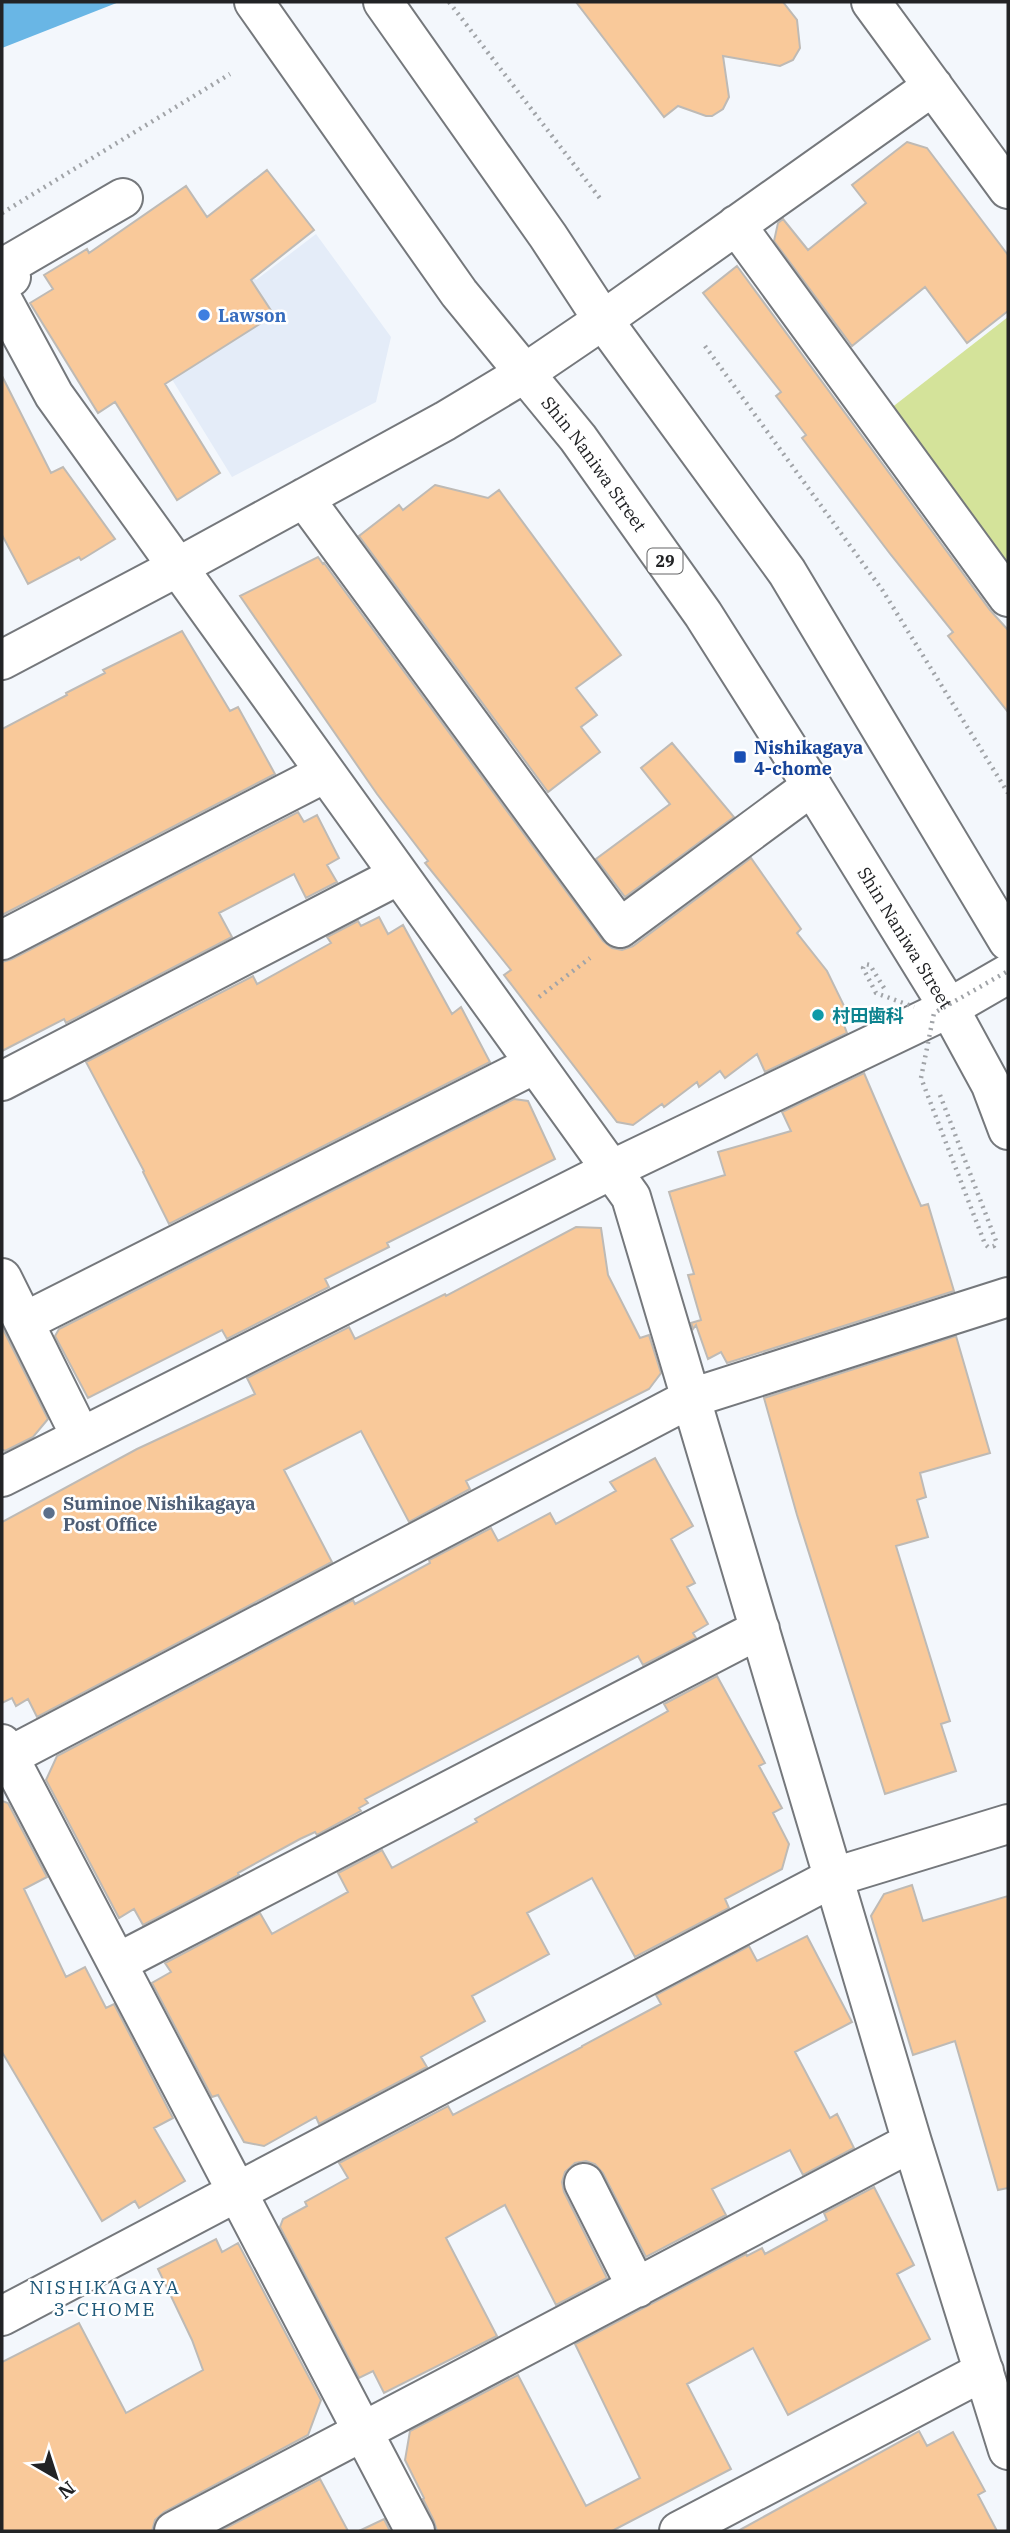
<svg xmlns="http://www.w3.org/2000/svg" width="1010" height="2533" font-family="'IBM Plex Serif','Noto Sans JP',serif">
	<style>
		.built { fill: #e4ecf8 }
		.green { fill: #d4e39a }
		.water { fill: #69b6e5 }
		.building { fill: #f9c99a; stroke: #bebab5; stroke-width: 2 }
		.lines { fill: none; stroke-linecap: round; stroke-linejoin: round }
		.minor-casing { stroke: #75787c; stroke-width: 42 }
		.major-casing { stroke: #75787c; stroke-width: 42 }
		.path { stroke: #a1a4a8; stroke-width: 4.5; stroke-dasharray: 2 5; stroke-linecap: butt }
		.minor { stroke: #fff; stroke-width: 38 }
		.major { stroke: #fff; stroke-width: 38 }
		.path-bridge { stroke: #a1a4a8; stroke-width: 4.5; stroke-dasharray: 2 5; stroke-linecap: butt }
		.shop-dot { fill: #3f7fe0; stroke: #fff; stroke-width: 2.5 }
		.transit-dot { fill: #1a4fb4; stroke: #fff; stroke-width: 2.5 }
		.culture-dot { fill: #0f9aa8; stroke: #fff; stroke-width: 2.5 }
		.service-dot { fill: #5c6f8a; stroke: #fff; stroke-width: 2.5 }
		.labels { text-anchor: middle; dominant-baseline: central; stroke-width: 5; stroke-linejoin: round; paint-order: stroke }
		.shield { fill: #fff; stroke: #646566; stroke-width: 2 }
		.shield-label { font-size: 16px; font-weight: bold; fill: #222325 }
		.shop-label { font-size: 18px; font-weight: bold; fill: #366cbe; stroke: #fff; text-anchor: start }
		.street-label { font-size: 18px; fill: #222325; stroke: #fff }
		.transit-label { font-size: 18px; font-weight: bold; fill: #164399; stroke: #fff; text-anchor: start }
		.culture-label { font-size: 18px; font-weight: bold; fill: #0d838f; stroke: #fff; text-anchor: start }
		.service-label { font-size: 18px; font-weight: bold; fill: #4e5e75; stroke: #fff; text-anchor: start }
		.neighbourhood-label { font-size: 19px; letter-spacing: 2px; fill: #1d5778; stroke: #fff }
	</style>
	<rect width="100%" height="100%" fill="#f3f7fc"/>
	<path class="built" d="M 316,234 L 391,337 L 376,402 L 232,477 L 130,311 L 235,248 L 256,280 Z"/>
	<path class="green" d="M 1008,317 L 1008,573 L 886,412 Z"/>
	<path class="water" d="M 2,2 L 119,2 L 2,48 Z"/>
	<path class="building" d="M 576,2 L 783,2 L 797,20 L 800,48 L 793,60 L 780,66 L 723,56 L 729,97 L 723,109 L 712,116 L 706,116 L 678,106 L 664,117 Z
		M 907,142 L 927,148 L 1008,255 L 1008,311 L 967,343 L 925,287 L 852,346 L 774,241 L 778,223 L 783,219 L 808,250 L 866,203 L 852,185 Z
		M 267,170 L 314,230 L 251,280 L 274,315 L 165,384 L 220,473 L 177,500 L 115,402 L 98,413 L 30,303 L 53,289 L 44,275 L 87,249 L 89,253 L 186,186 L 207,217 Z
		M 737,266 L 990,610 L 1008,630 L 1008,712 L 948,636 L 953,632 L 891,555 L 802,438 L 806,435 L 776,396 L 781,392 L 703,293 Z
		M 2,376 L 51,473 L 63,467 L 115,539 L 81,560 L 79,557 L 28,584 L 2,535 Z
		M 435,485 L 488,498 L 499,490 L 621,655 L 576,688 L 597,715 L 581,727 L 600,752 L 548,792 L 359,536 L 399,505 L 403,510 Z
		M 318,557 L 323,564 L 324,563 L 603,941 L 612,948 L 622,950 L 633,946 L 751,858 L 801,929 L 797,933 L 827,971 L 849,1016 L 842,1020 L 847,1033 L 765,1072 L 757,1054 L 725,1078 L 720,1071 L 699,1087 L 697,1082 L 664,1107 L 662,1104 L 633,1125 L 617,1122 L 504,975 L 511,970 L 425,863 L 428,861 L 377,794 L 240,596 Z
		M 182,631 L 230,711 L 238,707 L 275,774 L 2,915 L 2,729 L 67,695 L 66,693 L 105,673 L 103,670 Z
		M 672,743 L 734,817 L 625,897 L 596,859 L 670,804 L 641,768 Z
		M 298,812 L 304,822 L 317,815 L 339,858 L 327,865 L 337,882 L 306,898 L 294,874 L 219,913 L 232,937 L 66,1023 L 64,1019 L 2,1051 L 2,962 L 12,959 Z
		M 379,917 L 388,934 L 403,925 L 452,1014 L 461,1007 L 490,1062 L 169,1224 L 143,1172 L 144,1171 L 86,1062 L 253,976 L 257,984 L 331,943 L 327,937 L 358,921 L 361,926 Z
		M 864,1073 L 921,1206 L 928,1204 L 954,1291 L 727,1363 L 721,1352 L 708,1359 L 696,1325 L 693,1329 L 691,1323 L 701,1320 L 688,1275 L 694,1274 L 669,1192 L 725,1175 L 718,1152 L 791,1131 L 782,1112 Z
		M 514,1099 L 528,1101 L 555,1159 L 387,1243 L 389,1247 L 325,1279 L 329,1287 L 227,1339 L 222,1330 L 88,1398 L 55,1336 L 59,1329 Z
		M 576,1227 L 601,1228 L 608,1275 L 640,1338 L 649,1335 L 661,1373 L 649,1389 L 466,1481 L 470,1489 L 409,1522 L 361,1431 L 284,1470 L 332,1562 L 37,1717 L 28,1699 L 16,1706 L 12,1698 L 2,1703 L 2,1522 L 137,1449 L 255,1394 L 247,1378 L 349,1327 L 355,1339 L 445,1294 L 446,1296 Z
		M 2,1327 L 48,1419 L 33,1437 L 5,1451 L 2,1449 Z
		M 956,1336 L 990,1453 L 920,1473 L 926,1497 L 917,1500 L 928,1537 L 896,1546 L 950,1721 L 941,1724 L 956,1771 L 885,1794 L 797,1515 L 764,1398 Z
		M 655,1458 L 693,1526 L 671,1539 L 695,1583 L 687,1587 L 708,1624 L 693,1633 L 696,1638 L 643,1665 L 638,1656 L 365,1799 L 368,1803 L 359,1808 L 361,1811 L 317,1835 L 315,1832 L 300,1839 L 238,1873 L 239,1875 L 143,1925 L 134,1909 L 119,1918 L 46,1780 L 57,1756 L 353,1600 L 355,1604 L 430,1563 L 429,1560 L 491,1528 L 498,1541 L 550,1513 L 556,1524 L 616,1491 L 610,1482 Z
		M 717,1676 L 765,1763 L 759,1766 L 782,1808 L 773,1813 L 789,1844 L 782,1869 L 725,1899 L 729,1908 L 635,1957 L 592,1878 L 527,1913 L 549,1954 L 472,1996 L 485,2021 L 421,2057 L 427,2067 L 319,2124 L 316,2117 L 264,2146 L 244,2142 L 218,2095 L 212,2097 L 152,1983 L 171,1972 L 165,1963 L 260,1913 L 272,1934 L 348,1892 L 338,1873 L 382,1850 L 392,1868 L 477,1822 L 475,1819 L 668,1711 L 664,1704 Z
		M 2,1801 L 8,1803 L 47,1877 L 24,1889 L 66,1977 L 85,1967 L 106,2008 L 114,2004 L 173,2118 L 154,2128 L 185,2181 L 139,2208 L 135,2201 L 102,2221 L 2,2052 Z
		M 912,1885 L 923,1921 L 1008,1896 L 1008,2188 L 998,2190 L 955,2041 L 913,2055 L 871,1916 L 884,1894 Z
		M 807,1936 L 852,2022 L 795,2052 L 830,2118 L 837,2114 L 854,2148 L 803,2175 L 790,2150 L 712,2189 L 726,2215 L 646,2257 L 603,2173 L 595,2164 L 586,2161 L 575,2163 L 565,2172 L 562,2182 L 564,2192 L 607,2278 L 556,2305 L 505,2205 L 446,2238 L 497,2336 L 384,2393 L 373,2371 L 359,2378 L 280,2227 L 283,2219 L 307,2206 L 305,2202 L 348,2178 L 339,2163 L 448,2106 L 453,2115 L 582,2047 L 582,2046 L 661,2004 L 656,1995 L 749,1946 L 757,1961 Z
		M 874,2187 L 914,2265 L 897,2274 L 930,2339 L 788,2415 L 753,2348 L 687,2384 L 731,2469 L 612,2531 L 437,2531 L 434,2521 L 423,2499 L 424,2498 L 405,2460 L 410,2431 L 518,2375 L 586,2506 L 640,2478 L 575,2344 L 746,2254 L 747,2256 L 762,2248 L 765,2254 L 827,2220 L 824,2213 Z
		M 216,2239 L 222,2252 L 238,2243 L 321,2400 L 308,2435 L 164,2512 L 155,2520 L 152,2531 L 2,2531 L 2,2362 L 79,2323 L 126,2413 L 203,2370 L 192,2340 L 158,2269 Z
		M 919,2431 L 927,2446 L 953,2432 L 985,2491 L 978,2495 L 997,2531 L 738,2531 Z
		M 320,2479 L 348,2531 L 220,2531 Z
		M 384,2519 L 390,2531 L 359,2531 Z"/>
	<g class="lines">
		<defs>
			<path id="minor" d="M 871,2 L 1008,189
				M 736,225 L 1008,597
				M 2,283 L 11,277 L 6,266 L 123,198
				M 2,299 L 54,395 L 631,1197 L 912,2142 L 1008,2450
				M 304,498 L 620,928 L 812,786
				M 2,660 L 176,568 L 445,421 L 525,373 L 603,320 L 933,86
				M 2,940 L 325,773
				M 2,1081 L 399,875
				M 2,1278 L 81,1437
				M 24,1322 L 535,1064
				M 2,1477 L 611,1170 L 949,1008 L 1008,974
				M 2,1744 L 415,2531
				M 2,1760 L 691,1398 L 1008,1297
				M 117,1963 L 760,1629
				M 584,2183 L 637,2288
				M 2,2316 L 834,1877 L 1008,1824
				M 174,2531 L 912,2142
				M 679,2531 L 984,2371"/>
			<g id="major">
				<path id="s1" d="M 254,2 L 459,293 L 578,438 L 703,614 L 812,786 L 949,1008 L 991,1085 L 1008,1130"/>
				<path d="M 383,2 L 548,236 L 603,320 L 787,572 L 1008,941"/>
			</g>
		</defs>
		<use href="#minor" class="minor-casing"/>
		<use href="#major" class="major-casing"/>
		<path class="path" d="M 449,2 L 602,201
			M 2,213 L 230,74
			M 705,346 L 883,591 L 1008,793
			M 539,997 L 590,958"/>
		<use href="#minor" class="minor"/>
		<use href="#major" class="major"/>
		<path class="path-bridge" d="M 884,988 L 870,965 L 865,964 L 863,968 L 876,993 L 914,1007
			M 940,1095 L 996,1241 L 994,1246 L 988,1247 L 985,1244 L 921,1078 L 934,1013 L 1008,971"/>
	</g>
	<circle class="shop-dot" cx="204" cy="315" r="7"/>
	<rect class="transit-dot" x="733" y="750" width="14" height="14" rx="3.5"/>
	<circle class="culture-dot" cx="818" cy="1015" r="7"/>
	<circle class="service-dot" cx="49" cy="1513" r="7"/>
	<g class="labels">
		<rect class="shield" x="647.5" y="548.5" width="35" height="25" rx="5"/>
		<g class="shield-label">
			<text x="665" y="561">29</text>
		</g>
		<g class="shop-label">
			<text x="218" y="315">Lawson</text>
		</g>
		<g class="street-label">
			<text stroke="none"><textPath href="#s1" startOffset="574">Shin Naniwa Street</textPath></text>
			<text stroke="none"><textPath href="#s1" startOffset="1141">Shin Naniwa Street</textPath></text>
		</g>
		<g class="transit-label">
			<text x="754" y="747">Nishikagaya<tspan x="754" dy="21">4-chome</tspan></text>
		</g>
		<g class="culture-label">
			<text x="832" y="1015">村田歯科</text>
		</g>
		<g class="service-label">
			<text x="63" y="1503">Suminoe Nishikagaya<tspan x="63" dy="21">Post Office</tspan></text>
		</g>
		<g class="neighbourhood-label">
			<text x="105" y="2287">NISHIKAGAYA<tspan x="105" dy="22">3-CHOME</tspan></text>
		</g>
	</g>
	<rect width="1010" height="2533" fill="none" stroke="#222325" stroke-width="7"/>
	<g transform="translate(56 2477) rotate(141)" stroke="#ffffff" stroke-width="5" paint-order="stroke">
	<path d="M0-5L12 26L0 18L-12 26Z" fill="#222325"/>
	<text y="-10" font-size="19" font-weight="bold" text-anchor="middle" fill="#222325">N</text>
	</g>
</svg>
